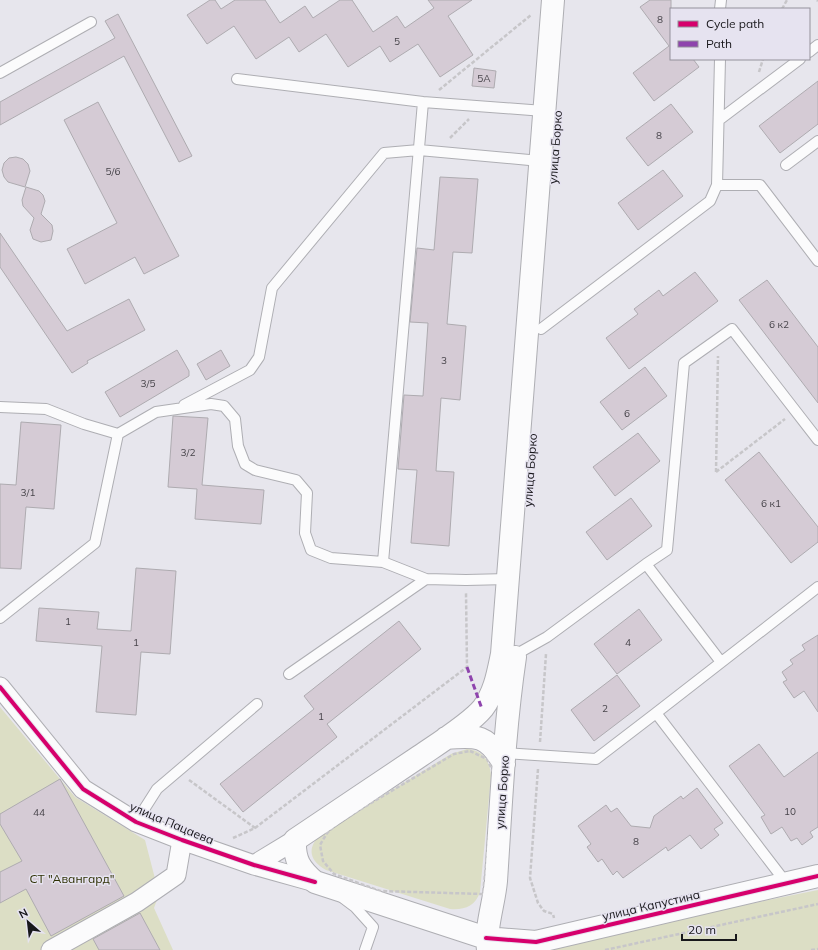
<svg xmlns="http://www.w3.org/2000/svg" width="818" height="950" font-family="Mulish,sans-serif">
	<style>
		.green { fill: #dcdec5 }
		.building { fill: #d5cbd5; stroke: #aeabb0 }
		.lines { fill: none; stroke-linecap: round; stroke-linejoin: round }
		.lane-casing { stroke: #aeaeb3; stroke-width: 12 }
		.street-casing { stroke: #aeaeb3; stroke-width: 21 }
		.secondary-casing { stroke: #aeaeb3; stroke-width: 24 }
		.path { stroke: #c7c6c9; stroke-width: 2.5; stroke-dasharray: 4 2; stroke-linecap: butt }
		.lane { stroke: #fbfbfc; stroke-width: 10 }
		.street { stroke: #fbfbfc; stroke-width: 19 }
		.secondary { stroke: #fbfbfc; stroke-width: 22 }
		.quiet { stroke: #8e44ad; stroke-width: 3; stroke-dasharray: 6 3; stroke-linecap: butt }
		.cycleway-casing { stroke: #e6e3f0; stroke-width: 6 }
		.cycleway { stroke: #d6006c; stroke-width: 4 }
		.labels { text-anchor: middle; dominant-baseline: central; stroke-width: 3; stroke-linejoin: round; paint-order: stroke }
		.number-label { font-size: 10px; fill: #47444a }
		.street-label { font-size: 12px; fill: #18171b; stroke: #e6e3f0 }
		.park-label { font-size: 12px; fill: #2e3003; stroke: #e6e3f0 }
	</style>
	<rect width="100%" height="100%" fill="#e7e6ed"/>
	<path class="green" d="M 0,707 L 75,797 L 145,840 L 159,894 L 154,908 L 173,950 L 0,950 Z
		M 467,749 C 483,750 490,761 491,776 L 480,892 C 475,907 464,910 450,909 L 326,870 C 308,860 307,847 322,833 L 451,754 Z
		M 818,890 L 818,950 L 539,950 L 606,933 Z"/>
	<path class="building" d="M 210,0 L 215,0 L 221,9 L 235,0 L 265,0 L 280,23 L 305,6 L 313,18 L 340,0 L 352,0 L 373,32 L 397,16 L 405,28 L 434,8 L 428,0 L 472,0 L 448,16 L 473,55 L 440,77 L 418,44 L 390,62 L 380,46 L 348,67 L 326,34 L 299,52 L 289,37 L 256,59 L 234,26 L 207,44 L 187,15 Z
		M 650,0 L 671,0 L 671,59 L 693,59 L 699,67 L 654,101 L 633,73 L 669,46 L 640,7 Z
		M 118,14 L 192,156 L 179,162 L 124,56 L 0,125 L 0,102 L 115,38 L 105,21 Z
		M 474,68 L 496,71 L 494,88 L 472,86 Z
		M 818,81 L 818,124 L 780,153 L 759,126 Z
		M 98,102 L 179,256 L 144,274 L 135,257 L 85,284 L 67,249 L 117,223 L 64,120 Z
		M 671,104 L 693,132 L 648,166 L 626,138 Z
		M 16,157 L 23,159 L 28,164 L 30,171 L 25,187 L 8,182 L 4,177 L 2,170 L 4,163 L 9,158 Z
		M 663,170 L 683,196 L 638,230 L 618,203 Z
		M 440,177 L 478,179 L 472,253 L 453,252 L 447,324 L 466,326 L 460,400 L 441,398 L 436,471 L 454,472 L 449,546 L 411,543 L 417,470 L 398,469 L 404,395 L 423,396 L 428,323 L 410,322 L 417,248 L 434,250 Z
		M 26,187 L 39,191 L 43,195 L 45,201 L 41,214 L 52,225 L 53,231 L 51,240 L 41,242 L 33,239 L 30,230 L 34,218 L 23,206 L 22,200 Z
		M 0,233 L 67,331 L 129,299 L 145,330 L 87,361 L 88,363 L 72,373 L 0,267 Z
		M 695,272 L 718,301 L 629,369 L 606,338 L 638,314 L 634,309 L 659,290 L 663,296 Z
		M 767,280 L 818,347 L 818,403 L 739,300 Z
		M 177,350 L 189,371 L 189,376 L 120,417 L 105,392 Z
		M 221,350 L 230,366 L 206,380 L 197,364 Z
		M 645,367 L 667,396 L 622,430 L 600,402 Z
		M 173,416 L 208,418 L 202,485 L 264,490 L 261,524 L 195,519 L 197,489 L 168,487 Z
		M 21,422 L 61,425 L 54,509 L 26,507 L 21,569 L 0,568 L 0,484 L 16,485 Z
		M 638,433 L 660,461 L 615,496 L 593,467 Z
		M 759,452 L 818,527 L 818,542 L 791,563 L 725,480 Z
		M 631,498 L 652,526 L 607,560 L 586,532 Z
		M 136,568 L 176,571 L 170,654 L 141,652 L 136,715 L 96,712 L 102,646 L 36,641 L 39,608 L 99,612 L 97,629 L 131,631 Z
		M 639,609 L 662,640 L 617,674 L 594,644 Z
		M 399,621 L 421,649 L 327,724 L 337,737 L 243,812 L 220,784 L 314,709 L 304,696 Z
		M 818,635 L 818,712 L 804,691 L 794,698 L 783,682 L 787,680 L 782,672 L 793,664 L 790,660 L 805,650 L 802,645 Z
		M 617,675 L 640,706 L 594,741 L 571,710 Z
		M 759,744 L 784,777 L 818,752 L 818,827 L 810,832 L 813,837 L 802,845 L 797,838 L 791,841 L 782,827 L 771,834 L 761,817 L 765,815 L 729,766 Z
		M 60,779 L 124,896 L 51,936 L 26,889 L 0,903 L 0,872 L 22,861 L 0,824 L 0,814 Z
		M 697,788 L 723,823 L 714,829 L 719,835 L 701,849 L 690,835 L 668,851 L 666,847 L 623,878 L 617,871 L 613,875 L 602,859 L 598,862 L 587,847 L 591,844 L 578,826 L 606,805 L 611,812 L 617,808 L 631,826 L 650,828 L 654,816 L 681,796 L 683,799 Z
		M 140,913 L 160,950 L 99,950 L 93,939 Z"/>
	<g class="lines">
		<defs>
			<path id="lane" d="M 720,9 L 721,0
				M 809,52 L 818,45
				M 0,73 L 91,22
				M 237,79 L 423,102 L 544,111
				M 719,120 L 800,59
				M 786,165 L 818,141
				M 717,185 L 760,185 L 818,261
				M 541,329 L 710,201 L 717,185 L 720,59
				M 184,405 L 250,370 L 259,357 L 272,288 L 384,153 L 419,150 L 540,161
				M 0,407 L 46,409 L 84,424 L 118,434
				M 383,562 L 423,102
				M 646,564 L 667,550 L 684,363 L 732,329 L 818,440
				M 0,618 L 95,543 L 118,434 L 156,412 L 211,404 L 224,406 L 235,419 L 238,446 L 245,464 L 255,470 L 296,480 L 307,493 L 305,533 L 311,550 L 331,558 L 383,562 L 426,579 L 466,580 L 508,579
				M 515,655 L 547,637 L 646,564 L 721,662
				M 289,674 L 426,579
				M 505,753 L 596,759 L 656,713
				M 136,822 L 157,789 L 257,704
				M 787,884 L 656,713 L 818,587
				M 343,898 L 355,907 L 373,927 L 365,950"/>
			<path id="street" d="M 0,687 L 83,789 L 136,822 L 182,840 L 254,865 L 315,882
				M 254,865 L 295,840
				M 51,950 L 137,902 L 176,875 L 182,840"/>
			<path id="secondary" d="M 553,0 L 502,654 C 498,673 495,692 483,708 C 471,723 436,745 420,756 C 378,784 337,812 295,840 C 294,860 300,869 315,882 L 486,938 L 536,942 L 818,876
				M 446,738 C 477,735 488,735 504,764
				M 488,950 C 485,927 494,904 496,881 C 501,806 504,731 515,657"/>
		</defs>
		<use href="#lane" class="lane-casing"/>
		<use href="#street" class="street-casing"/>
		<use href="#secondary" class="secondary-casing"/>
		<path class="path" d="M 817,0 L 818,1
			M 782,9 L 787,0
			M 759,72 L 763,59
			M 439,90 L 531,15
			M 450,138 L 469,119
			M 716,472 L 718,356
			M 716,472 L 785,419
			M 540,742 L 546,654
			M 470,751 L 487,759 L 495,776 L 483,894 L 380,891 L 334,874 L 323,861 L 320,845 L 327,833 L 339,822 L 454,754 Z
			M 538,769 L 530,878 L 538,903 L 544,911 L 553,914 L 554,918
			M 189,780 L 255,828
			M 233,838 L 255,828 L 467,667 L 466,593
			M 605,950 L 818,904
			M 811,950 L 818,949"/>
		<use href="#lane" class="lane"/>
		<use href="#street" class="street"/>
		<use href="#secondary" class="secondary"/>
		<path class="quiet" d="M 467,667 L 482,709"/>
		<defs>
			<path id="cycleway" d="M 0,687 L 83,789 L 136,822 L 182,840 L 254,865 L 315,882
				M 486,938 L 536,942 L 818,876"/>
		</defs>
		<use href="#cycleway" class="cycleway-casing"/>
		<use href="#cycleway" class="cycleway"/>
	</g>
	<g class="labels">
		<g class="number-label">
			<text x="660" y="19">8</text>
			<text x="397" y="41">5</text>
			<text x="484" y="78">5А</text>
			<text x="659" y="135">8</text>
			<text x="113" y="171">5/6</text>
			<text x="779" y="324">6 к2</text>
			<text x="444" y="360">3</text>
			<text x="148" y="383">3/5</text>
			<text x="627" y="413">6</text>
			<text x="188" y="452">3/2</text>
			<text x="28" y="492">3/1</text>
			<text x="771" y="503">6 к1</text>
			<text x="68" y="621">1</text>
			<text x="136" y="642">1</text>
			<text x="628" y="642">4</text>
			<text x="605" y="708">2</text>
			<text x="321" y="716">1</text>
			<text x="790" y="811">10</text>
			<text x="39" y="812">44</text>
			<text x="636" y="841">8</text>
		</g>
		<g class="street-label">
			<text transform="translate(555 147) rotate(-86)">улица Борко</text>
			<text transform="translate(530 470) rotate(-86)">улица Борко</text>
			<text transform="translate(502 792) rotate(-86)">улица Борко</text>
			<text transform="translate(172 823) rotate(23)">улица Пацаева</text>
			<text transform="translate(651 905) rotate(-13)">улица Капустина</text>
		</g>
		<g class="park-label">
			<text x="72" y="878">СТ "Авангард"</text>
		</g>
	</g>
	<rect x="670" y="8" width="140" height="52" fill="#e6e3f0" stroke="#94919b"/>
	<rect x="678" y="21" width="20" height="6" fill="#d6006c" stroke="#94919b"/>
	<text x="706" y="28" font-size="12" fill="#18171b">Cycle path</text>
	<rect x="678" y="41" width="20" height="6" fill="#8e44ad" stroke="#94919b"/>
	<text x="706" y="48" font-size="12" fill="#18171b">Path</text>
	<g transform="translate(28 922) rotate(332)" stroke="#e6e3f0" stroke-width="3" paint-order="stroke">
	<path d="M0-3L7 15L0 10L-7 15Z" fill="#18171b"/>
	<text y="-6" font-size="11" font-weight="bold" text-anchor="middle" fill="#18171b">N</text>
	</g>
	<path d="M682 934v6h54v-6" fill="none" stroke="#18171b" stroke-width="2"/>
	<text x="688" y="934" font-size="12" fill="#18171b" stroke="#e6e3f0" stroke-width="3" paint-order="stroke">20 m</text>
</svg>
